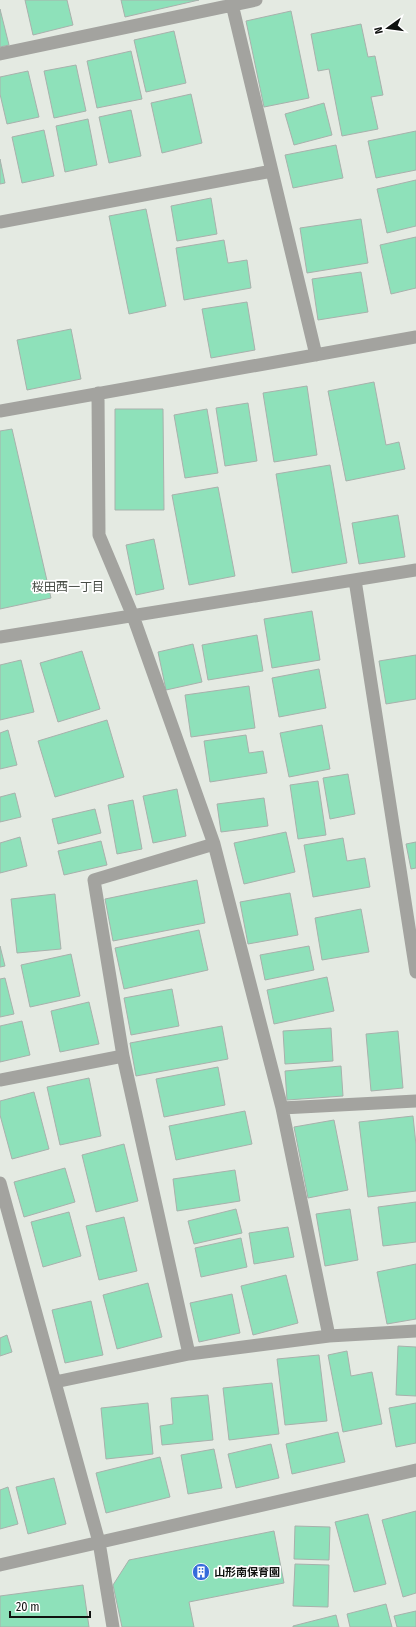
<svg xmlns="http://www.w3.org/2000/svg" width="416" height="1627" font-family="'Fira Sans Condensed','Noto Sans JP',sans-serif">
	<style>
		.building { fill: #8ee1ba; stroke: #a8b1ac }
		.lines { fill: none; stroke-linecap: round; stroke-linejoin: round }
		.service { stroke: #a3a39f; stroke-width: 13 }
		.labels { text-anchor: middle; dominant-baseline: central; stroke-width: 3.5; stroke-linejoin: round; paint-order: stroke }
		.poi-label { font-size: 11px; font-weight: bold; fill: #101210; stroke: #fff; text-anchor: start }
		.neighbourhood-label { font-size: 12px; fill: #464b44; stroke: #fff }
	</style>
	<rect width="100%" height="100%" fill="#e4eae2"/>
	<path class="building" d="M 25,0 L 67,0 L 73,25 L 33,35 Z
		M 121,0 L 199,0 L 125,17 Z
		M 0,9 L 9,45 L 0,47 Z
		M 291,11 L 309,98 L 264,107 L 246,21 Z
		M 361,24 L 368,57 L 375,56 L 383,95 L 371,97 L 378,129 L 342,136 L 329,69 L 318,71 L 311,34 Z
		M 174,31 L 186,83 L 146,92 L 134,40 Z
		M 131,51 L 142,99 L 97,108 L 87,61 Z
		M 76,65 L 86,111 L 54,118 L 44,71 Z
		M 28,71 L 39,117 L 7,124 L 0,94 L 0,77 Z
		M 191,94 L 202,143 L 162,153 L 151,103 Z
		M 324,103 L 332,135 L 294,145 L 285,114 Z
		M 131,110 L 141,156 L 109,163 L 99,117 Z
		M 88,119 L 97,165 L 65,172 L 56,126 Z
		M 44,130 L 54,176 L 22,183 L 12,137 Z
		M 416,131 L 416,170 L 376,178 L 368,141 Z
		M 336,145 L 343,178 L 293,188 L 285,155 Z
		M 0,159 L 5,183 L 0,184 Z
		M 416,180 L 416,226 L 387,233 L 377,189 Z
		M 211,198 L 217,234 L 177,241 L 171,206 Z
		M 146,209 L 166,306 L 129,314 L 109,216 Z
		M 361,219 L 368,263 L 307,273 L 300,228 Z
		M 416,237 L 416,288 L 391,294 L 380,245 Z
		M 224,240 L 228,263 L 247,260 L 251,288 L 184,300 L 176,248 Z
		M 361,272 L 368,312 L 318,320 L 312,279 Z
		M 247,302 L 255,350 L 211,358 L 202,309 Z
		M 71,329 L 81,379 L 27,390 L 17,340 Z
		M 374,382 L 386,445 L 399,442 L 405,469 L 346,481 L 328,391 Z
		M 307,386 L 317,455 L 274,462 L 263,393 Z
		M 248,403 L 257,461 L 225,466 L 216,408 Z
		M 115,409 L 163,409 L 164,510 L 115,510 Z
		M 207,409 L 218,473 L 185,478 L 174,415 Z
		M 12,429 L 51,598 L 0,609 L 0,431 Z
		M 330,465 L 347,563 L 292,573 L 276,474 Z
		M 218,487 L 235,576 L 189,585 L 172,495 Z
		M 398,515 L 405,557 L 359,564 L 352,523 Z
		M 154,539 L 164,589 L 136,595 L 126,545 Z
		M 312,611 L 320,660 L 272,668 L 264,619 Z
		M 257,635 L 263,671 L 208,680 L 202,645 Z
		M 193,644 L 202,682 L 166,690 L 158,652 Z
		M 82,651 L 100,709 L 58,722 L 40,663 Z
		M 416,655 L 416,699 L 386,704 L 379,661 Z
		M 21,660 L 34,712 L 0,720 L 0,665 Z
		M 319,669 L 326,708 L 279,717 L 272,678 Z
		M 249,686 L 255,728 L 191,737 L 185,695 Z
		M 107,720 L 124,777 L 55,797 L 38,741 Z
		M 322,725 L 330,769 L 289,777 L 280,733 Z
		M 8,730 L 17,765 L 0,769 L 0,733 Z
		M 246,735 L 249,753 L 263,751 L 267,773 L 210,782 L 204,741 Z
		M 348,774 L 355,814 L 330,819 L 323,778 Z
		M 318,781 L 326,835 L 298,839 L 290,785 Z
		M 177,789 L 186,836 L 153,843 L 143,796 Z
		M 15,793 L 21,817 L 0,822 L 0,797 Z
		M 264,798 L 268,826 L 221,832 L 217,804 Z
		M 133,800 L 142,849 L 117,854 L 108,805 Z
		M 95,809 L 101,833 L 58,844 L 52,819 Z
		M 286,832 L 295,872 L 244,884 L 234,843 Z
		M 20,837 L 27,866 L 0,873 L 0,843 Z
		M 343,838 L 347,861 L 365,858 L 370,887 L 313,897 L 304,845 Z
		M 101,841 L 107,865 L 64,875 L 58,851 Z
		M 416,842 L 416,868 L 411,869 L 406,844 Z
		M 197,880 L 205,923 L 113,941 L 105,899 Z
		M 290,893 L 298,935 L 248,944 L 240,902 Z
		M 55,894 L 61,949 L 17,953 L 11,899 Z
		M 361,909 L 369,952 L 322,960 L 315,918 Z
		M 199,930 L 208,970 L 124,989 L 115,948 Z
		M 0,946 L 5,966 L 0,967 Z
		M 309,946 L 314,970 L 265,980 L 260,955 Z
		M 71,954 L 80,996 L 30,1007 L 21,965 Z
		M 327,977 L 334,1011 L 274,1024 L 267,990 Z
		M 5,978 L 14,1014 L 0,1017 L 0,979 Z
		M 172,989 L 179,1026 L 131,1035 L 124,998 Z
		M 89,1002 L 99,1044 L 60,1052 L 51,1011 Z
		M 22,1021 L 30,1055 L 0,1062 L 0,1026 Z
		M 222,1026 L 228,1059 L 136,1076 L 130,1043 Z
		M 331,1028 L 333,1061 L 285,1064 L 283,1031 Z
		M 398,1031 L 403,1088 L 371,1091 L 366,1034 Z
		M 341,1066 L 343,1096 L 287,1100 L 285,1071 Z
		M 218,1067 L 225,1105 L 164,1117 L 156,1079 Z
		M 89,1078 L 101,1136 L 60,1145 L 47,1087 Z
		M 34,1092 L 49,1149 L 12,1159 L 0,1115 L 0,1101 Z
		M 245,1111 L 252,1144 L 176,1160 L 169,1126 Z
		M 413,1116 L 416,1145 L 416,1191 L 368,1197 L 359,1122 Z
		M 334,1120 L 348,1190 L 308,1198 L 294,1127 Z
		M 124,1144 L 138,1201 L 96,1212 L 82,1155 Z
		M 65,1168 L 75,1202 L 24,1217 L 14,1182 Z
		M 235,1170 L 240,1201 L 177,1211 L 173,1179 Z
		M 416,1202 L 416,1242 L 383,1246 L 378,1207 Z
		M 236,1209 L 242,1233 L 194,1244 L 188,1221 Z
		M 350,1209 L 358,1260 L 325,1266 L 316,1214 Z
		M 69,1212 L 81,1256 L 43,1267 L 31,1222 Z
		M 124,1217 L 137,1271 L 99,1280 L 86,1226 Z
		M 288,1227 L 294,1257 L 254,1264 L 249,1233 Z
		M 241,1238 L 247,1267 L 201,1277 L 195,1248 Z
		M 416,1264 L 416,1319 L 387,1324 L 377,1272 Z
		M 286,1275 L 298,1323 L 253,1335 L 241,1286 Z
		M 148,1283 L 162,1337 L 117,1349 L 103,1295 Z
		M 232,1294 L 240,1333 L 199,1342 L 190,1303 Z
		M 91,1301 L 103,1355 L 65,1363 L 52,1310 Z
		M 7,1335 L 12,1352 L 0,1356 L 0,1338 Z
		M 398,1346 L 416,1347 L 416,1396 L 396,1395 Z
		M 347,1351 L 351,1376 L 372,1372 L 382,1424 L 343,1432 L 328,1355 Z
		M 319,1355 L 327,1421 L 285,1425 L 277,1359 Z
		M 272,1383 L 279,1434 L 229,1440 L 223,1388 Z
		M 208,1395 L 213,1440 L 162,1445 L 160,1426 L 173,1424 L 171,1398 Z
		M 148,1403 L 153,1454 L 106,1459 L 101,1408 Z
		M 416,1403 L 416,1443 L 396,1447 L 389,1408 Z
		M 338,1432 L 345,1462 L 292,1474 L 286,1444 Z
		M 271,1444 L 279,1478 L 236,1488 L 228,1454 Z
		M 214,1449 L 222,1488 L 188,1494 L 181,1455 Z
		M 160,1457 L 170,1497 L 106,1513 L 96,1473 Z
		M 54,1478 L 66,1524 L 28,1534 L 16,1487 Z
		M 8,1487 L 18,1524 L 0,1529 L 0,1490 Z
		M 416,1511 L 416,1593 L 403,1597 L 382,1520 Z
		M 368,1514 L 386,1584 L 354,1592 L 335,1522 Z
		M 295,1526 L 330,1527 L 329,1560 L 294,1559 Z
		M 274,1531 L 284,1583 L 189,1602 L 194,1627 L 122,1627 L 113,1585 L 129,1560 Z
		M 295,1564 L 329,1565 L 328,1607 L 293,1606 Z
		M 83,1585 L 89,1627 L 0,1627 L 0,1596 Z
		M 386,1604 L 392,1627 L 350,1627 L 347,1614 Z
		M 416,1611 L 416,1627 L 397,1627 L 394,1616 Z
		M 336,1615 L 339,1627 L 293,1627 L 293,1626 Z"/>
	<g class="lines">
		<path class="service" d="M 231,0 L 316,355
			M 0,54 L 256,0
			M 0,222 L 272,171
			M 98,393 L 99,535 L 133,616 L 214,844 L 282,1108 L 329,1336
			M 0,411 L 416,337
			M 355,580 L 416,972
			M 0,637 L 416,570
			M 123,1056 L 94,880 L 214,844
			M 0,1080 L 123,1056 L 189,1354 L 55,1382
			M 282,1108 L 416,1101
			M 0,1183 L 99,1542 L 113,1627
			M 189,1354 L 329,1336 L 416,1331
			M 0,1565 L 416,1470"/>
	</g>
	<defs>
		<symbol id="building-disc" viewBox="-11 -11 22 22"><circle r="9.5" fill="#356bda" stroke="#fff"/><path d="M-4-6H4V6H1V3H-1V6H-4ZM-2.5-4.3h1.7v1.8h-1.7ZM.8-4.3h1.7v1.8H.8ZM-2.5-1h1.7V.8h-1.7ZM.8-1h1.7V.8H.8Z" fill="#fff"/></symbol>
	</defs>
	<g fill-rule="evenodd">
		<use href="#building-disc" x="191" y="1562" width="20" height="20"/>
	</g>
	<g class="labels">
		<g class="poi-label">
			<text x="214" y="1572">山形南保育園</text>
		</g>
		<g class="neighbourhood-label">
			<text x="68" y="587">桜田西一丁目</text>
		</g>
	</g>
	<g transform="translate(388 28) rotate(256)" stroke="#ffffff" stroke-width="3" paint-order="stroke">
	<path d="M0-3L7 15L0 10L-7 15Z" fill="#101210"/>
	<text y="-6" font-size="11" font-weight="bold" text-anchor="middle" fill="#101210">N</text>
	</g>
	<path d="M10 1611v6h80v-6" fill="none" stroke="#101210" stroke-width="2"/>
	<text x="16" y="1611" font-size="12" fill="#101210" stroke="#ffffff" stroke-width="3" paint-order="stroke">20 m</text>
</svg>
